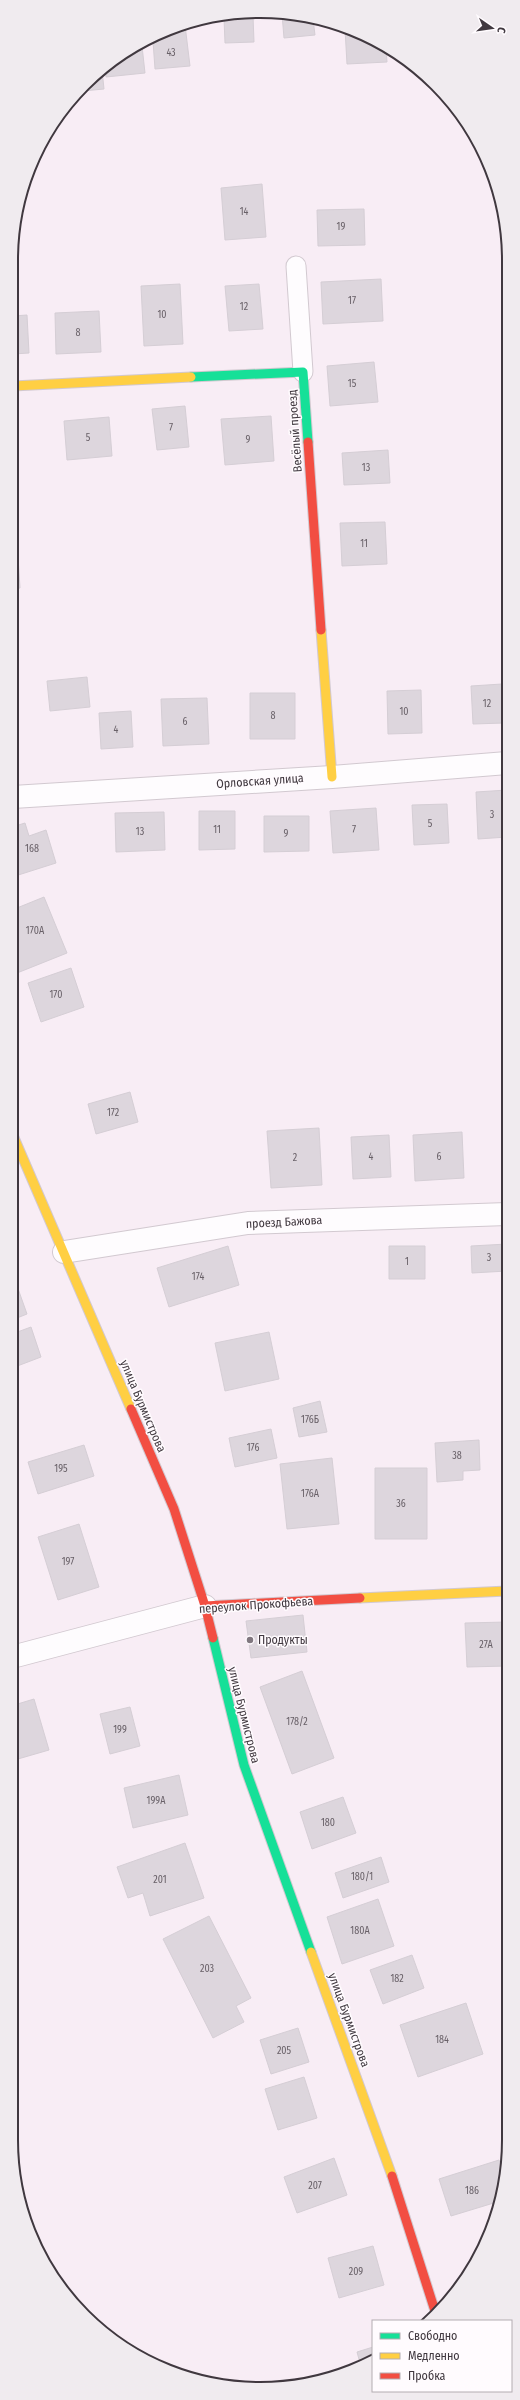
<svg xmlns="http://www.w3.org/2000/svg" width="520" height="2400" font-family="'Fira Sans Condensed',sans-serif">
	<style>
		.building { fill: #ddd6dd; stroke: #d5ced5 }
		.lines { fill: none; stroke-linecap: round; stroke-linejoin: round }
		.lane-casing { stroke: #d2c9d0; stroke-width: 21 }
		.street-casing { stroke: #d2c9d0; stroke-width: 24 }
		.fast-casing { stroke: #d2c9d0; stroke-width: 11 }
		.slow-casing { stroke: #d2c9d0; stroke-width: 11 }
		.jam-casing { stroke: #d2c9d0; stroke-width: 11 }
		.lane { stroke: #fefcfe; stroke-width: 19 }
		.street { stroke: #fefcfe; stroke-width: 22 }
		.fast { stroke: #16e098; stroke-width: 9 }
		.slow { stroke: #ffcf43; stroke-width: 9 }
		.jam { stroke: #f24e42; stroke-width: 9 }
		.poi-dot { fill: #80777f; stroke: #fffbfe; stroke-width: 1.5 }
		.labels { text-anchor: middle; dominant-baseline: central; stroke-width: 3; stroke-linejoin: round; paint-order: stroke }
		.number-label { font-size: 10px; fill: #696168 }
		.street-label { font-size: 12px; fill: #40383f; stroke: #fffbfe }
		.poi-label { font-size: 12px; fill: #40383f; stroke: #fffbfe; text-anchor: start }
		.rim { fill: none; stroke: #40383f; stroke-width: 2 }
	</style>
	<rect width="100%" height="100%" fill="#f8edf5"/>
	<path class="building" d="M 293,13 L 313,19 L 315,35 L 284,38 L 282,14 Z
		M 253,16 L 254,42 L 225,43 L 224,18 Z
		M 185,25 L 190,66 L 155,69 L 153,41 Z
		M 345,29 L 370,37 L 386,48 L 387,62 L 347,64 Z
		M 142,46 L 145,73 L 106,77 L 105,66 L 109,62 Z
		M 102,70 L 104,89 L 83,91 Z
		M 262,184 L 266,237 L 225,240 L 221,188 Z
		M 364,209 L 365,245 L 318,246 L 317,210 Z
		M 381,279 L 383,321 L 323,324 L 321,282 Z
		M 180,284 L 183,344 L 144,346 L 141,286 Z
		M 259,284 L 263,329 L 229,331 L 225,286 Z
		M 99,311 L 101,352 L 56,354 L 55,313 Z
		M 27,315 L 29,353 L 13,354 L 13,316 Z
		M 374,362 L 378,402 L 330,406 L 327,366 Z
		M 185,406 L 189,447 L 157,450 L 152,409 Z
		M 271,416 L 274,461 L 225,465 L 221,419 Z
		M 109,417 L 112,456 L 67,460 L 64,421 Z
		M 388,450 L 390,483 L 344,485 L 342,453 Z
		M 385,522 L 387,564 L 342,566 L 340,523 Z
		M 13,542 L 17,542 L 20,588 L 13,589 Z
		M 87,677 L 90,707 L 50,711 L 47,681 Z
		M 502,684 L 504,723 L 473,724 L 471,686 Z
		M 421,690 L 422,733 L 388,734 L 387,691 Z
		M 250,693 L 295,693 L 295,739 L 250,739 Z
		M 207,698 L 209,744 L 163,746 L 161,699 Z
		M 131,711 L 133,747 L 101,749 L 99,713 Z
		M 507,790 L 507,837 L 478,839 L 476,792 Z
		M 447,804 L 449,843 L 414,845 L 412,805 Z
		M 376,808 L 379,850 L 333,853 L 330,811 Z
		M 199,811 L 235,811 L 235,849 L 199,850 Z
		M 164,812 L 165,850 L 116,852 L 115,813 Z
		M 264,816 L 309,816 L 309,851 L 264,852 Z
		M 25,823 L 29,836 L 46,830 L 56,863 L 12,877 L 12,827 Z
		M 44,897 L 67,953 L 12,975 L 12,910 Z
		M 71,968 L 84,1007 L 41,1022 L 28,983 Z
		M 130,1092 L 138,1122 L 96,1134 L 88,1104 Z
		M 319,1128 L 322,1185 L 271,1188 L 267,1131 Z
		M 504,1131 L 507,1131 L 507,1175 L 505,1175 Z
		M 462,1132 L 464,1178 L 415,1181 L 413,1135 Z
		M 389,1135 L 391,1177 L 353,1179 L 351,1137 Z
		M 507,1244 L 507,1271 L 472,1273 L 471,1246 Z
		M 228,1246 L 239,1285 L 169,1307 L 157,1268 Z
		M 389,1246 L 425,1246 L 425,1279 L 389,1279 Z
		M 16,1283 L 27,1314 L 12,1320 L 12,1284 Z
		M 31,1327 L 41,1357 L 12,1368 L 12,1334 Z
		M 269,1332 L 279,1379 L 225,1391 L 215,1343 Z
		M 320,1401 L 327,1432 L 299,1437 L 293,1408 Z
		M 271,1429 L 277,1458 L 235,1467 L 229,1438 Z
		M 479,1440 L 480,1470 L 463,1471 L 463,1480 L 437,1482 L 435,1443 Z
		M 84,1445 L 94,1476 L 38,1494 L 28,1462 Z
		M 332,1458 L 339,1524 L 287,1529 L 280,1464 Z
		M 375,1468 L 427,1468 L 427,1539 L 375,1539 Z
		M 79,1524 L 99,1587 L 58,1600 L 38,1537 Z
		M 303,1615 L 307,1652 L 251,1658 L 246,1621 Z
		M 507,1622 L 507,1666 L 467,1667 L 465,1623 Z
		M 302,1671 L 334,1758 L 292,1774 L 260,1687 Z
		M 34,1699 L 49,1750 L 11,1761 L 11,1706 Z
		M 130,1707 L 140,1746 L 110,1754 L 100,1714 Z
		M 179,1775 L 188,1815 L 133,1828 L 124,1788 Z
		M 343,1797 L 356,1833 L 312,1849 L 300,1812 Z
		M 185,1843 L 204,1898 L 150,1916 L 143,1893 L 128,1898 L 117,1867 Z
		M 381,1857 L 389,1882 L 343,1898 L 335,1873 Z
		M 378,1899 L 394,1946 L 342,1964 L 327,1917 Z
		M 209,1916 L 251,1998 L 236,2006 L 244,2022 L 213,2038 L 163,1939 Z
		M 412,1955 L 424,1988 L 383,2004 L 370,1970 Z
		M 466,2003 L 483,2054 L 418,2077 L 400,2025 Z
		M 298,2028 L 309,2062 L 271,2074 L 260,2040 Z
		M 304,2077 L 317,2118 L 278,2130 L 265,2089 Z
		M 334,2158 L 347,2195 L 297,2213 L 284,2177 Z
		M 499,2160 L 505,2179 L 497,2202 L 451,2216 L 439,2179 Z
		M 373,2246 L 384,2285 L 339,2298 L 328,2258 Z
		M 373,2347 L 373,2357 L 360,2363 L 357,2352 Z"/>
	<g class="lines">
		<defs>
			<path id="lane" d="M 296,266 L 303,372"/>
			<path id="street" d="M 13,797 L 332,777 L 507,763
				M 64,1252 L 248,1223 L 507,1214
				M 12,1657 L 205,1606"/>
			<path id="fast" d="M 191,377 L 303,372 L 308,442
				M 213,1638 L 244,1765 L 311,1952"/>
			<path id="slow" d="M 13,386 L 191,377
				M 321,630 L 332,777
				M 12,1133 L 131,1409
				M 360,1598 L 507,1591
				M 311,1952 L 392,2176"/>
			<path id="jam" d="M 308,442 L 321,630
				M 131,1409 L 174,1509 L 205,1606 L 213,1638
				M 205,1606 L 360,1598
				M 392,2176 L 435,2311"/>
		</defs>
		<use href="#lane" class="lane-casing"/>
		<use href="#street" class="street-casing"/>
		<use href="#fast" class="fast-casing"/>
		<use href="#slow" class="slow-casing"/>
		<use href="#jam" class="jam-casing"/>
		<use href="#lane" class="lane"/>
		<use href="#street" class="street"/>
		<use href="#fast" class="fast"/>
		<use href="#slow" class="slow"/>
		<use href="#jam" class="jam"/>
	</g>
	<circle class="poi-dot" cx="250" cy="1640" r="4"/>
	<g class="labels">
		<g class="number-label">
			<text x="171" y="53">43</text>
			<text x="244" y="212">14</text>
			<text x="341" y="227">19</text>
			<text x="352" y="301">17</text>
			<text x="244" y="307">12</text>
			<text x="162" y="315">10</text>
			<text x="78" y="333">8</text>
			<text x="352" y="384">15</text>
			<text x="171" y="428">7</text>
			<text x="88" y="438">5</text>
			<text x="248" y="440">9</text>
			<text x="366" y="468">13</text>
			<text x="364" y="544">11</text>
			<text x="487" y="704">12</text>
			<text x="404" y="712">10</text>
			<text x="273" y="716">8</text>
			<text x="185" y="722">6</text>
			<text x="116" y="730">4</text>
			<text x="492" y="815">3</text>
			<text x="430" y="824">5</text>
			<text x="217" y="830">11</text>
			<text x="354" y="830">7</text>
			<text x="140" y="832">13</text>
			<text x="286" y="834">9</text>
			<text x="32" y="849">168</text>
			<text x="35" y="931">170А</text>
			<text x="56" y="995">170</text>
			<text x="113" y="1113">172</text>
			<text x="371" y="1157">4</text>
			<text x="439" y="1157">6</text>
			<text x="295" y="1158">2</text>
			<text x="489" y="1258">3</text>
			<text x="407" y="1262">1</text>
			<text x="198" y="1277">174</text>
			<text x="310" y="1420">176Б</text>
			<text x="253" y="1448">176</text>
			<text x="457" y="1456">38</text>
			<text x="61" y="1469">195</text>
			<text x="310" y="1494">176А</text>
			<text x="401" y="1504">36</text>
			<text x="68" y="1562">197</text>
			<text x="486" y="1645">27А</text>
			<text x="297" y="1722">178/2</text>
			<text x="120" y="1730">199</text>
			<text x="156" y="1801">199А</text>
			<text x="328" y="1823">180</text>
			<text x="362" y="1877">180/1</text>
			<text x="160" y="1880">201</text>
			<text x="360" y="1931">180А</text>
			<text x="207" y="1969">203</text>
			<text x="397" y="1979">182</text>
			<text x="442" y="2040">184</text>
			<text x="284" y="2051">205</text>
			<text x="315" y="2186">207</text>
			<text x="472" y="2191">186</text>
			<text x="356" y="2272">209</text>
		</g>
		<g class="street-label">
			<text transform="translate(295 431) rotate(-94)">Весёлый проезд</text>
			<text transform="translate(260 781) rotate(-4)">Орловская улица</text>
			<text transform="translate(284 1222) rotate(-3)">проезд Бажова</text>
			<text transform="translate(143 1406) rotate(67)">улица Бурмистрова</text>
			<text transform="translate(256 1605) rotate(-4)">переулок Прокофьева</text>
			<text transform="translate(244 1715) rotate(76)">улица Бурмистрова</text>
			<text transform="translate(349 2020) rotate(70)">улица Бурмистрова</text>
		</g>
		<g class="poi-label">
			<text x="258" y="1640">Продукты</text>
		</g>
	</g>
	<path d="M0 0H520V2400H0ZM260 18H260A242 242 0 0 1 502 260V2140A242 242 0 0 1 260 2382H260A242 242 0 0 1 18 2140V260A242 242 0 0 1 260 18Z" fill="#f0ebef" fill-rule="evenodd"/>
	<path class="rim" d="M260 18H260A242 242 0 0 1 502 260V2140A242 242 0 0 1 260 2382H260A242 242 0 0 1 18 2140V260A242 242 0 0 1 260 18Z"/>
	<rect x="372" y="2320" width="140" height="72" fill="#fffbfe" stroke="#b3adb2"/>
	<rect x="380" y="2333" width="20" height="6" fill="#16e098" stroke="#b3adb2"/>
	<text x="408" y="2340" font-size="12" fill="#40383f">Свободно</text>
	<rect x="380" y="2353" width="20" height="6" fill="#ffcf43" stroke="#b3adb2"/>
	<text x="408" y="2360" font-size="12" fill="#40383f">Медленно</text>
	<rect x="380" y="2373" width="20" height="6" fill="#f24e42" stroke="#b3adb2"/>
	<text x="408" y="2380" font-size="12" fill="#40383f">Пробка</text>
	<g transform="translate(492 28) rotate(103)" stroke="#fffbfe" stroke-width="3" paint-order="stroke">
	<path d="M0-3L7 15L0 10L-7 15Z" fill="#40383f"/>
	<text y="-6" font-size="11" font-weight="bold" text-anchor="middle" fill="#40383f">С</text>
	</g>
</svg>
